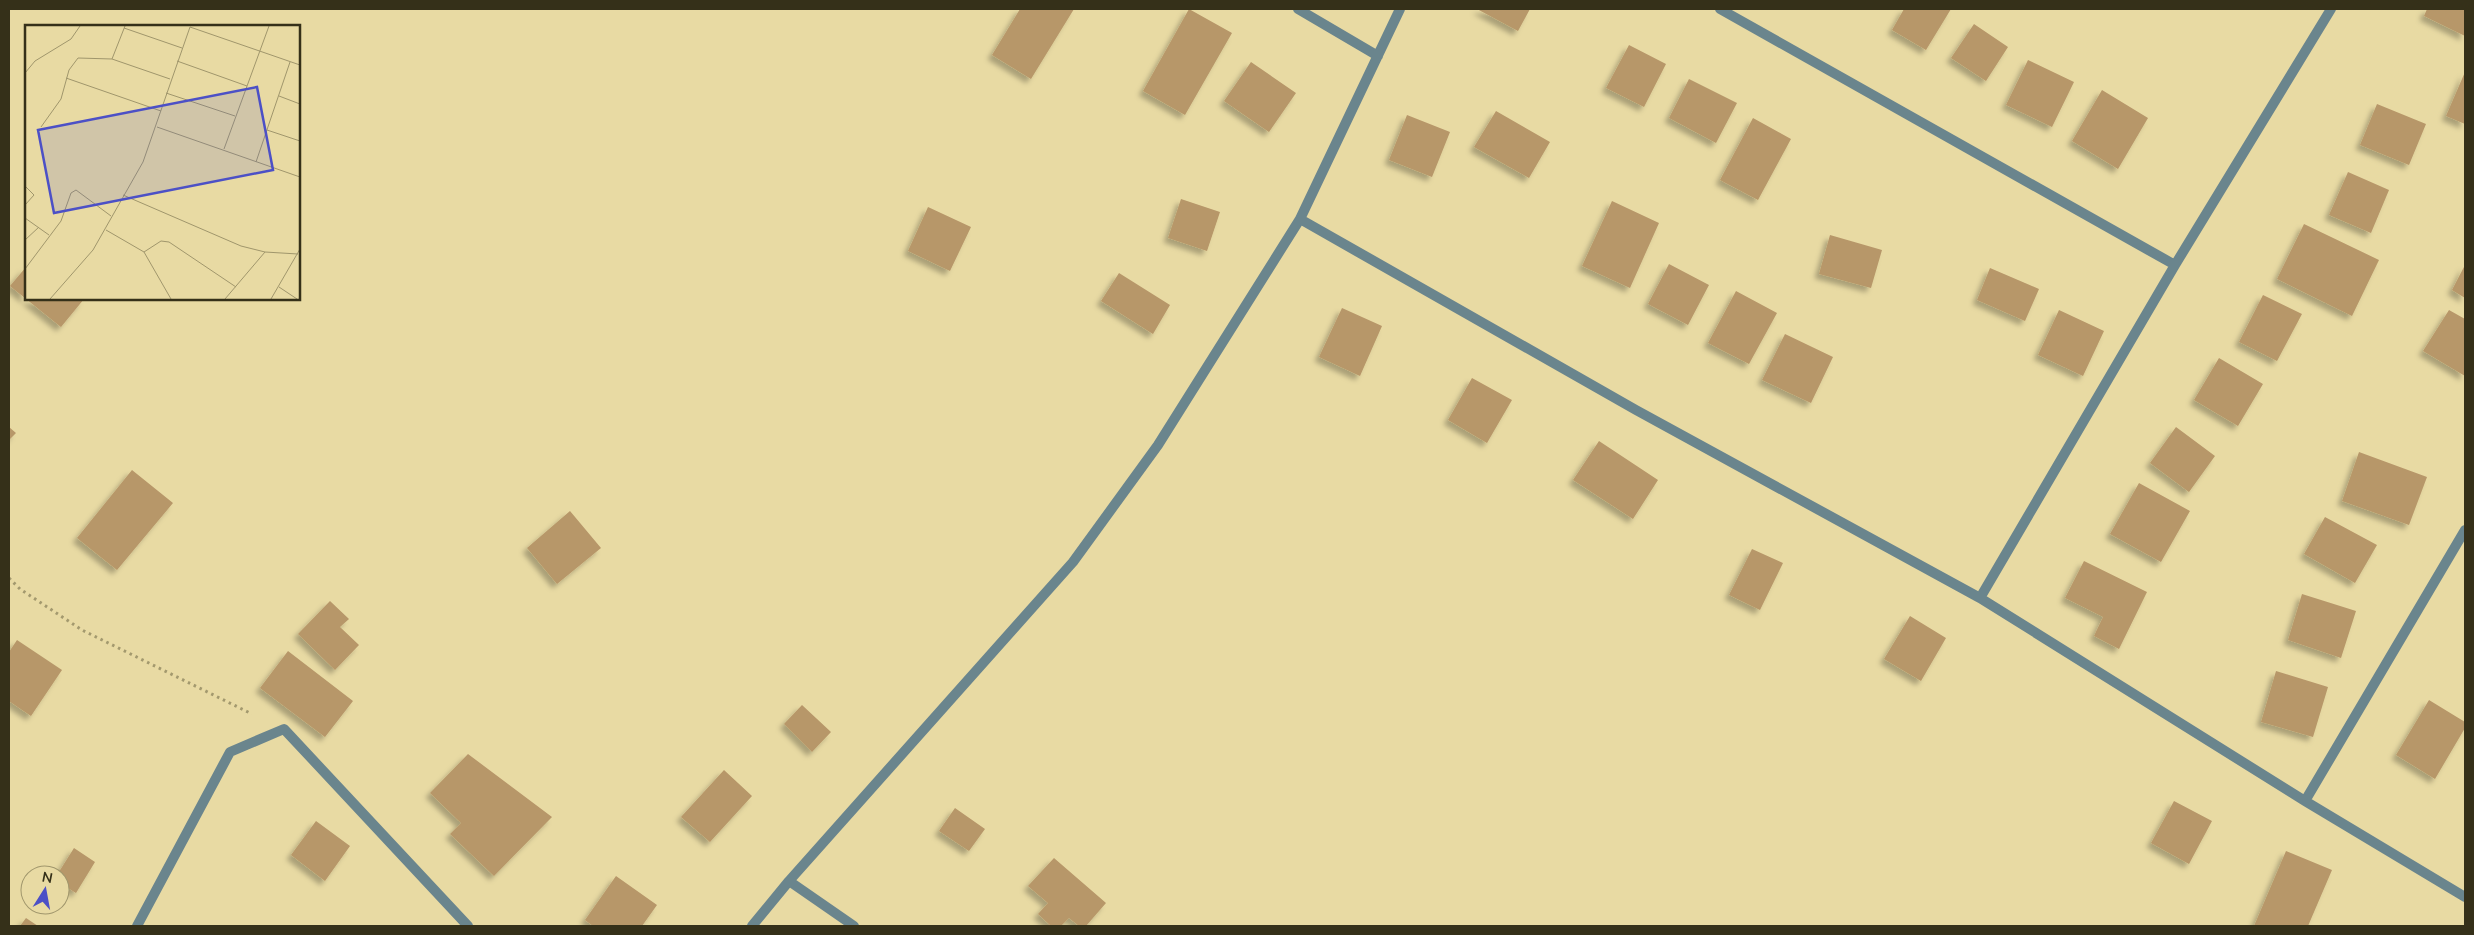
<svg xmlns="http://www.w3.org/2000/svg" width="2474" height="935" font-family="Mulish,sans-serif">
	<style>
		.building { fill: #b79769; filter: url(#shadow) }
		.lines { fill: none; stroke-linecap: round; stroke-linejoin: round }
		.path { stroke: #a3996e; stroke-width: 3; stroke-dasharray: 2.5 4; stroke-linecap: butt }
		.street { stroke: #6a858d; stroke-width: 10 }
		.inset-road { fill: none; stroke: #a0966c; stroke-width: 1 }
		.view { fill: #4c50c6; fill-opacity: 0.15; stroke: #4c50c6; stroke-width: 2.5 }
		.inset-edge { fill: none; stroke: #353019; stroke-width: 2.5 }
	</style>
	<defs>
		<filter id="shadow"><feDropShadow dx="-4.5" dy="4.5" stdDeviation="2.5" flood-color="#0004"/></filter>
	</defs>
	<rect width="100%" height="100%" fill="#e8daa3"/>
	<path class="building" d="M 1020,9 L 1074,9 L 1031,79 L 992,55 Z
		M 1189,9 L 1232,33 L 1185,115 L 1143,91 Z
		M 1477,9 L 1530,9 L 1518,31 Z
		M 1904,9 L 1951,9 L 1926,50 L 1892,30 Z
		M 2427,9 L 2465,9 L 2465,36 L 2424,16 Z
		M 1974,24 L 2008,47 L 1986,81 L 1951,58 Z
		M 1629,45 L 1666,64 L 1644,107 L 1606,88 Z
		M 2028,60 L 2074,82 L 2052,127 L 2006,105 Z
		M 1251,62 L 1296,93 L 1269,132 L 1224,101 Z
		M 2465,72 L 2465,124 L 2446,116 Z
		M 1689,79 L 1737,103 L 1716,143 L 1669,118 Z
		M 2102,90 L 2148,118 L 2118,169 L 2072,141 Z
		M 2377,104 L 2426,124 L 2409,165 L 2360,145 Z
		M 1496,111 L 1550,142 L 1529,178 L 1474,147 Z
		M 1407,115 L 1450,132 L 1432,177 L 1389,160 Z
		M 1753,118 L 1791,139 L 1758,200 L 1720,180 Z
		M 2348,172 L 2389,190 L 2371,233 L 2329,215 Z
		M 1181,199 L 1220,212 L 1207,251 L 1168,238 Z
		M 1612,201 L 1659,223 L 1630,288 L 1582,266 Z
		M 928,207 L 971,227 L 950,271 L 908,251 Z
		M 2304,224 L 2379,260 L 2352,316 L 2277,279 Z
		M 1830,235 L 1882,250 L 1871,288 L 1819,274 Z
		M 1669,264 L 1709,285 L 1688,325 L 1648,304 Z
		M 2465,265 L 2465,298 L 2452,290 Z
		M 26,267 L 26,299 L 84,299 L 61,327 L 10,286 Z
		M 1990,268 L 2039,289 L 2025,321 L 1977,300 Z
		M 1119,273 L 1170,305 L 1153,334 L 1101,301 Z
		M 1736,291 L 1777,313 L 1749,364 L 1708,343 Z
		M 2263,295 L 2302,314 L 2277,361 L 2239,342 Z
		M 1342,308 L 1382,326 L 1360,376 L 1319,357 Z
		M 2059,310 L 2104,331 L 2083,376 L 2038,355 Z
		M 2449,310 L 2465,319 L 2465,376 L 2423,351 Z
		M 1785,334 L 1833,357 L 1811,403 L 1762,380 Z
		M 2219,358 L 2263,384 L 2238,426 L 2194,400 Z
		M 1472,378 L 1512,400 L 1487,443 L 1448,420 Z
		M 9,427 L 16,433 L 9,440 Z
		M 2176,427 L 2215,456 L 2189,492 L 2150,463 Z
		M 1599,441 L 1658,480 L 1633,519 L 1573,480 Z
		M 2359,452 L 2427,477 L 2409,525 L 2342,501 Z
		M 132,470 L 173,503 L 117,570 L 77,538 Z
		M 2139,483 L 2190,511 L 2161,562 L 2110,534 Z
		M 570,511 L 601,548 L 557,584 L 527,548 Z
		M 2325,517 L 2377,545 L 2355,583 L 2304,554 Z
		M 1752,549 L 1783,563 L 1760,610 L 1729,595 Z
		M 2084,561 L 2147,592 L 2119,649 L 2094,636 L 2103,617 L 2065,598 Z
		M 2302,594 L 2356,611 L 2341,658 L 2288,640 Z
		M 330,601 L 349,619 L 340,627 L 359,645 L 335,670 L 298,634 Z
		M 1910,616 L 1946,638 L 1921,681 L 1884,659 Z
		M 17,640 L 62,670 L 31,716 L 9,701 L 9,652 Z
		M 288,651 L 353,701 L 325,737 L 260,688 Z
		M 2276,671 L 2328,687 L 2313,737 L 2261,722 Z
		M 2429,700 L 2465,722 L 2465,728 L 2435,779 L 2396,755 Z
		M 802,705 L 831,732 L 812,752 L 784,724 Z
		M 468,754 L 552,817 L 494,876 L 450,834 L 461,823 L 430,793 Z
		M 724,770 L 752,796 L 710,842 L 681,817 Z
		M 2174,801 L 2212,821 L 2189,864 L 2151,843 Z
		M 955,808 L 985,829 L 969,851 L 939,831 Z
		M 316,821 L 350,846 L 325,881 L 291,855 Z
		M 74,848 L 95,862 L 76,893 L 60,883 L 60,875 L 57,875 Z
		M 2286,851 L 2332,870 L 2308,926 L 2254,926 Z
		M 1054,858 L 1106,903 L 1086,926 L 1079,926 L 1069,918 L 1061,926 L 1051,926 L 1038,914 L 1048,903 L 1028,886 Z
		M 616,876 L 657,905 L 642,926 L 593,926 L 585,920 Z
		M 26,918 L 38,926 L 20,926 Z"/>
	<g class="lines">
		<path class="path" d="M 9,578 L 20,589 L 82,630 L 252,714"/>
		<path class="street" d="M 1298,9 L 1378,56
			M 1720,9 L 2175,265
			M 1300,219 L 1636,410 L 1980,598 L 2305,801 L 2465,897
			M 1980,598 L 2175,265 L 2331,9
			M 2305,801 L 2465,530
			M 789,881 L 854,926
			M 137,926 L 230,752 L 284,729 L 468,926
			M 752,926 L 789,881 L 1073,562 L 1158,445 L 1300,219 L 1400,9"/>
	</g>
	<g transform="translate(25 25)">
		<rect width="275" height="275" fill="#e8daa3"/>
		<path class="inset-road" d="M 165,2 L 275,40M 99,3 L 157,23M 87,34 L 100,1M 152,36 L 222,61M 0,48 L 10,36 L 46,14 L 55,1M 41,53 L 136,86M 141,68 L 210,91M 254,71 L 275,79M 16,102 L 36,74 L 44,45 L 53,33 L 87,34 L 145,54M 132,102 L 275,152M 242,105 L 275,116M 199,124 L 244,1M 231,137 L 265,37M 0,161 L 9,170 L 0,180M 98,170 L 216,221 L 240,227 L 273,229M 0,193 L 24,210M 81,205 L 119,227 L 146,274M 0,215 L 14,202M 119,227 L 136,216 L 144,217 L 211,262M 0,244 L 36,196 L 46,168 L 51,165 L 86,191M 254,262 L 272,274M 25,274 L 68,225 L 118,137 L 165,2M 200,274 L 240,227M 246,274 L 275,224"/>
		<path class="view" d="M 232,62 L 248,145 L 29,188 L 13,105 Z"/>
		<rect width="275" height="275" class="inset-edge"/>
	</g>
	<rect width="2474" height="935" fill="none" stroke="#353019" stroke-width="20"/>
	<g transform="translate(45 890) rotate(11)"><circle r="24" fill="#e8daa3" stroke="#a0966c"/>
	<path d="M0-4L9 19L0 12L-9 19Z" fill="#4c50c6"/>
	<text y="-8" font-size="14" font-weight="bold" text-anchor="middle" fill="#353019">N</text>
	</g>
</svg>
